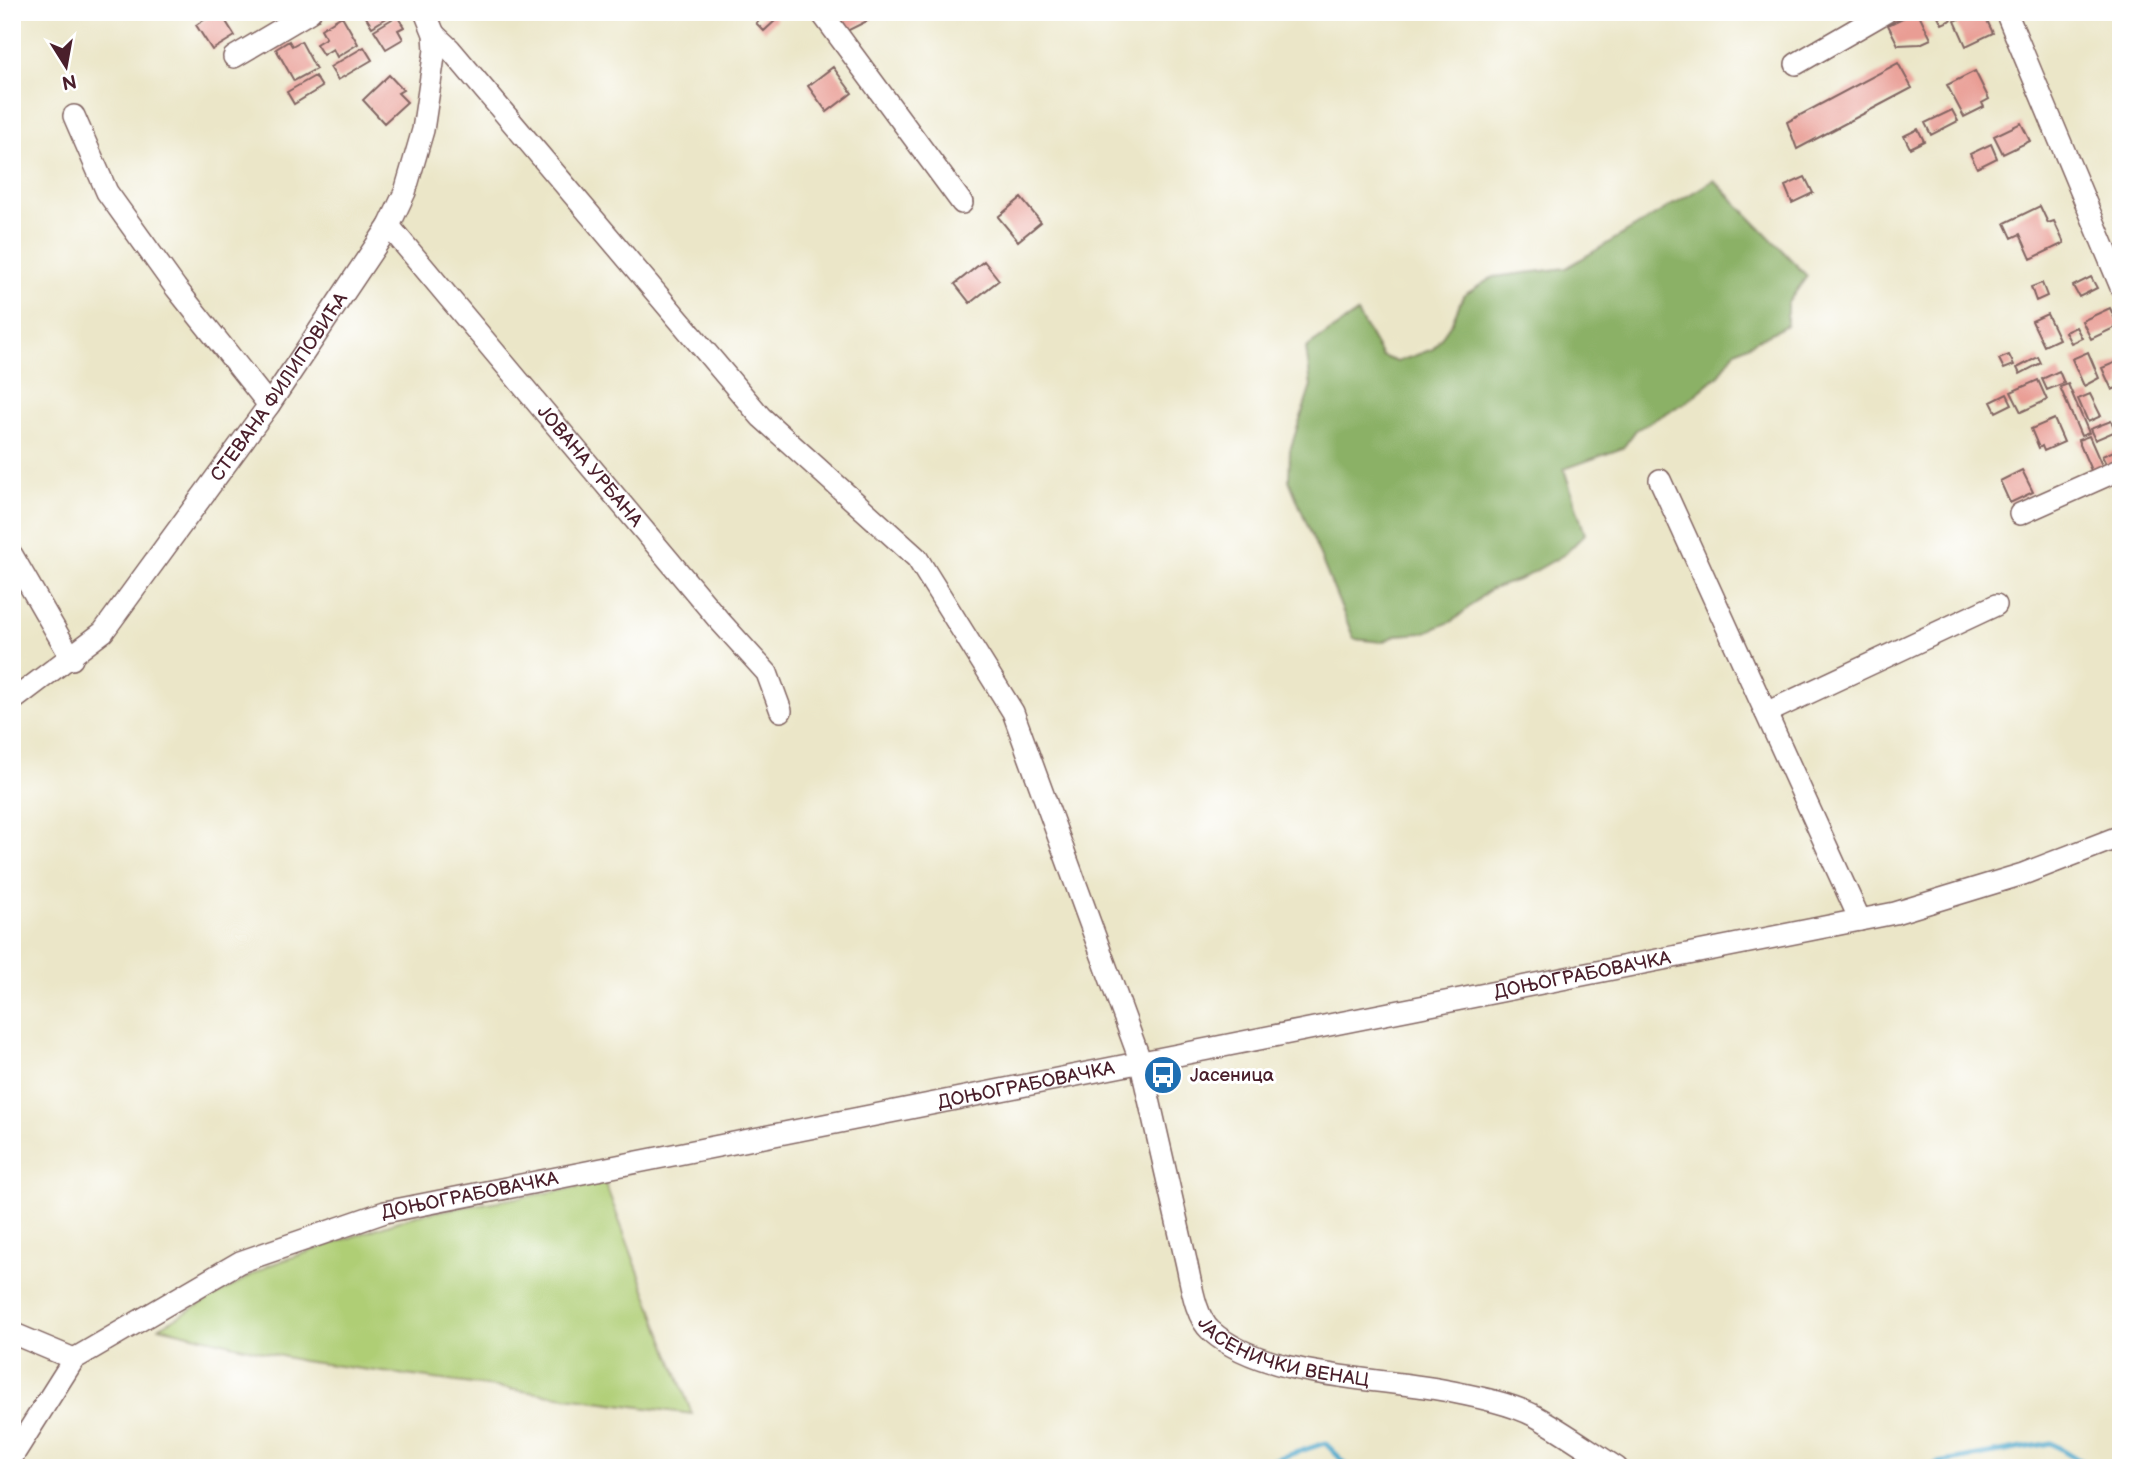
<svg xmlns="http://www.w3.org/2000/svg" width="2133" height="1480" font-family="'Balsamiq Sans',sans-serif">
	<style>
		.green { fill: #afce75; stroke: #7c7650; stroke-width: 2 }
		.forest { fill: #8bb166; stroke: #6a6848; stroke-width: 2 }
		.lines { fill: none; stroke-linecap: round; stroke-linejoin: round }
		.stream { stroke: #4ba7ca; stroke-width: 5 }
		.building { fill: #e99d94 }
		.minor-casing { stroke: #826562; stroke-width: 24 }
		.minor { stroke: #fff; stroke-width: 21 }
		.labels { text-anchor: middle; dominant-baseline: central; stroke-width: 6; stroke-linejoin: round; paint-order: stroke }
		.street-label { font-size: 19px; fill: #4a1f2b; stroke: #fff }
		.poi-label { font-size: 19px; fill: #4a1f2b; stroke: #fff; text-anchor: start }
	</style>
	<rect width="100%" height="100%" fill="#fff"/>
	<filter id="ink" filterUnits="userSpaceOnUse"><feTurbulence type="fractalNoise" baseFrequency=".0143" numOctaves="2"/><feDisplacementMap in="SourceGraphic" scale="14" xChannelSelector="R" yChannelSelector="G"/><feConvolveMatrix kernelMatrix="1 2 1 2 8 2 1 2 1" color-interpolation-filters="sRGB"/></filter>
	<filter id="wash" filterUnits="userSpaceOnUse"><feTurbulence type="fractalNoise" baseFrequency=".00686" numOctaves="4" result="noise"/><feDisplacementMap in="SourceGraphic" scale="28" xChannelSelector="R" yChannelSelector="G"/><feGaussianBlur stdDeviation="1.57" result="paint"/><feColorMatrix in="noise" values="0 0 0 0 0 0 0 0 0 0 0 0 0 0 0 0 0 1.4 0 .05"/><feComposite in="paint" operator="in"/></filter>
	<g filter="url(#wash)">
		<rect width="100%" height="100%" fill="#ebe6c8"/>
		<path class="green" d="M 605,1183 L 692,1414 L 302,1361 L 160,1327 L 270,1265 L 416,1215 Z"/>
		<path class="forest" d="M 1714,180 L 1807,276 L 1787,304 L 1787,325 L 1734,352 L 1720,374 L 1688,401 L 1636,430 L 1623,448 L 1564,469 L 1585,534 L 1565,554 L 1521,579 L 1489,590 L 1453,621 L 1423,633 L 1397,635 L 1382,642 L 1354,639 L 1289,480 L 1290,450 L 1311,386 L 1306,348 L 1357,313 L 1382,356 L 1397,362 L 1433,349 L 1452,322 L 1463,296 L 1493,277 L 1566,268 Z"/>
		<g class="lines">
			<path class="stream" d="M 1249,1468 L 1325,1443 L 1350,1468
				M 1928,1468 L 1938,1463 L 2051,1443 L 2092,1468"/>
		</g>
		<g id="blocks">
			<path class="building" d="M 217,12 L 220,12 L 235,36 L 212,50 L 196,25 Z
				M 363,12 L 396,12 L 372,27 Z
				M 449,12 L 469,12 L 453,20 Z
				M 767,12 L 777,19 L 764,31 L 756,23 Z
				M 837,12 L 867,12 L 871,19 L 847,31 Z
				M 1915,12 L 1918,12 L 1931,39 L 1920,44 L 1898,45 L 1888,25 Z
				M 1936,12 L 1947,12 L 1951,20 L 1942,24 Z
				M 1974,12 L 1983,12 L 1993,33 L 1966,46 L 1955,21 Z
				M 342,16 L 358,44 L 337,57 L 333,49 L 323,55 L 316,44 L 326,38 L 321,29 Z
				M 397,16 L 404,27 L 398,30 L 403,39 L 386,49 L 374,30 Z
				M 289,41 L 292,46 L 301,41 L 316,69 L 294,81 L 276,49 Z
				M 364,47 L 372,60 L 338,80 L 330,67 Z
				M 1898,63 L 1912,88 L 1797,149 L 1787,122 Z
				M 833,67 L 852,93 L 827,112 L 808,86 Z
				M 1975,71 L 1989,99 L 1982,103 L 1984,107 L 1964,117 L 1947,85 Z
				M 389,75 L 403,90 L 398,93 L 407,102 L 384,123 L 363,100 Z
				M 315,76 L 322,87 L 294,104 L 287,92 Z
				M 1952,110 L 1958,121 L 1931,135 L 1925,123 Z
				M 2021,123 L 2030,141 L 2003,154 L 1994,136 Z
				M 1918,129 L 1924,141 L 1910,148 L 1904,136 Z
				M 1991,144 L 1997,158 L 1977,168 L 1970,154 Z
				M 1805,177 L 1813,193 L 1792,203 L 1785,186 Z
				M 1021,198 L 1041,222 L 1018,241 L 998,217 Z
				M 2040,206 L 2048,223 L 2054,221 L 2064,243 L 2031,259 L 2020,234 L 2012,238 L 2005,223 Z
				M 984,261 L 999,280 L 970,303 L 955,284 Z
				M 2091,277 L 2097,288 L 2079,297 L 2073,286 Z
				M 2042,283 L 2047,296 L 2036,301 L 2031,287 Z
				M 2110,308 L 2118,326 L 2091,339 L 2082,321 Z
				M 2047,314 L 2059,339 L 2044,346 L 2032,321 Z
				M 2076,327 L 2082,338 L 2071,343 L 2065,332 Z
				M 2088,352 L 2099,378 L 2084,386 L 2072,359 Z
				M 2009,355 L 2014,365 L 2004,369 L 1999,359 Z
				M 2038,357 L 2041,363 L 2020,374 L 2017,368 Z
				M 2121,360 L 2121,386 L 2112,390 L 2102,368 Z
				M 2059,371 L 2064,383 L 2047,390 L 2042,379 Z
				M 2038,380 L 2047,400 L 2021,412 L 2011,392 Z
				M 2068,384 L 2089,433 L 2081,436 L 2060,387 Z
				M 2007,394 L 2012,404 L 1996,412 L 1991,402 Z
				M 2090,394 L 2101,416 L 2088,422 L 2078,399 Z
				M 2054,419 L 2064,442 L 2044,451 L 2042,446 L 2039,448 L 2031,429 Z
				M 2111,421 L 2116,431 L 2095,440 L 2090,429 Z
				M 2089,436 L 2104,470 L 2093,475 L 2078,440 Z
				M 2121,448 L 2121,460 L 2107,466 L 2102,456 Z
				M 2022,470 L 2033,492 L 2010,503 L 2000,481 Z"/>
		</g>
	</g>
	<g filter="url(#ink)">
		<use href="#blocks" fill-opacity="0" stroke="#826562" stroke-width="2"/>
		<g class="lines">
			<defs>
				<g id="minor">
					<path d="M 821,12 L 962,203"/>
					<path d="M 2006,12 L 2121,287"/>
					<path id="s1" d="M 434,34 L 450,49 L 761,417 L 917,558 L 1013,712 L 1140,1060 L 1186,1261 C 1191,1282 1195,1317 1211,1331 C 1266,1380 1384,1377 1453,1392 C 1478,1397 1512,1404 1535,1416 C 1563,1431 1590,1451 1617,1468"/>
					<path d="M 234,57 L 310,12"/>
					<path d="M 1796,64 L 1886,12"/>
					<path d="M 74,116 L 107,192 L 176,288 L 269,405"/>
					<path id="s2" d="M 389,226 L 718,619 L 767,673 L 781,711"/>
					<path d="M 1660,480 L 1860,920"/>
					<path d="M 2020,514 L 2121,469"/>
					<path d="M 12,555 L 72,659"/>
					<path id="s3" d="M 12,701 L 103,632 L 269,405 L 389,226 L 405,192 L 423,130 L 435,50 L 434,34 L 425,12"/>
					<path d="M 1766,713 L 1996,605"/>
					<path d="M 12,1333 L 74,1359"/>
					<path id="s4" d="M 12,1457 L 74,1359 L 240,1262 L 385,1212 L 1895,913 L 2023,874 L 2121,836"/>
				</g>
			</defs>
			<use href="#minor" class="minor-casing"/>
			<use href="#minor" class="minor"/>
		</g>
	</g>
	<defs>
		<symbol id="bus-disc" viewBox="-11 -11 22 22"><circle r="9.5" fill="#1f6fb2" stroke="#fff"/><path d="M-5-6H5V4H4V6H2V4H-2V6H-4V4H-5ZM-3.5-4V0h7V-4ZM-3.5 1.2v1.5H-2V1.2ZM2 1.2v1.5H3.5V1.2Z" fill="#fff"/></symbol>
	</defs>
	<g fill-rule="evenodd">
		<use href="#bus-disc" x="1141" y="1053" width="44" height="44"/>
	</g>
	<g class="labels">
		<g class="street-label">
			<text stroke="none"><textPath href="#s3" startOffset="416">СТЕВАНА ФИЛИПОВИЋА</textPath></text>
			<text stroke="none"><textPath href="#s2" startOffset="313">ЈОВАНА УРБАНА</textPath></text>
			<text stroke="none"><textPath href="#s4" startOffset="1682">ДОЊОГРАБОВАЧКА</textPath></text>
			<text stroke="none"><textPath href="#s4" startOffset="1115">ДОЊОГРАБОВАЧКА</textPath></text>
			<text stroke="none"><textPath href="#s4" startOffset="548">ДОЊОГРАБОВАЧКА</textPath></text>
			<text stroke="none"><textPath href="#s1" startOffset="1624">ЈАСЕНИЧКИ ВЕНАЦ</textPath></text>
		</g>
		<g class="poi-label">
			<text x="1190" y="1075">Јасеница</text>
		</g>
	</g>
	<rect width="2133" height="1480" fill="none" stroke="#fff" stroke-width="42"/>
	<g transform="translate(66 66) rotate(169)" stroke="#ffffff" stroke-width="5" paint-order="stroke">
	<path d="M0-5L12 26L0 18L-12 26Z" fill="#4a1f2b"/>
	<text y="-10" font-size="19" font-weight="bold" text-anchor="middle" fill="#4a1f2b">N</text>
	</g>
</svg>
